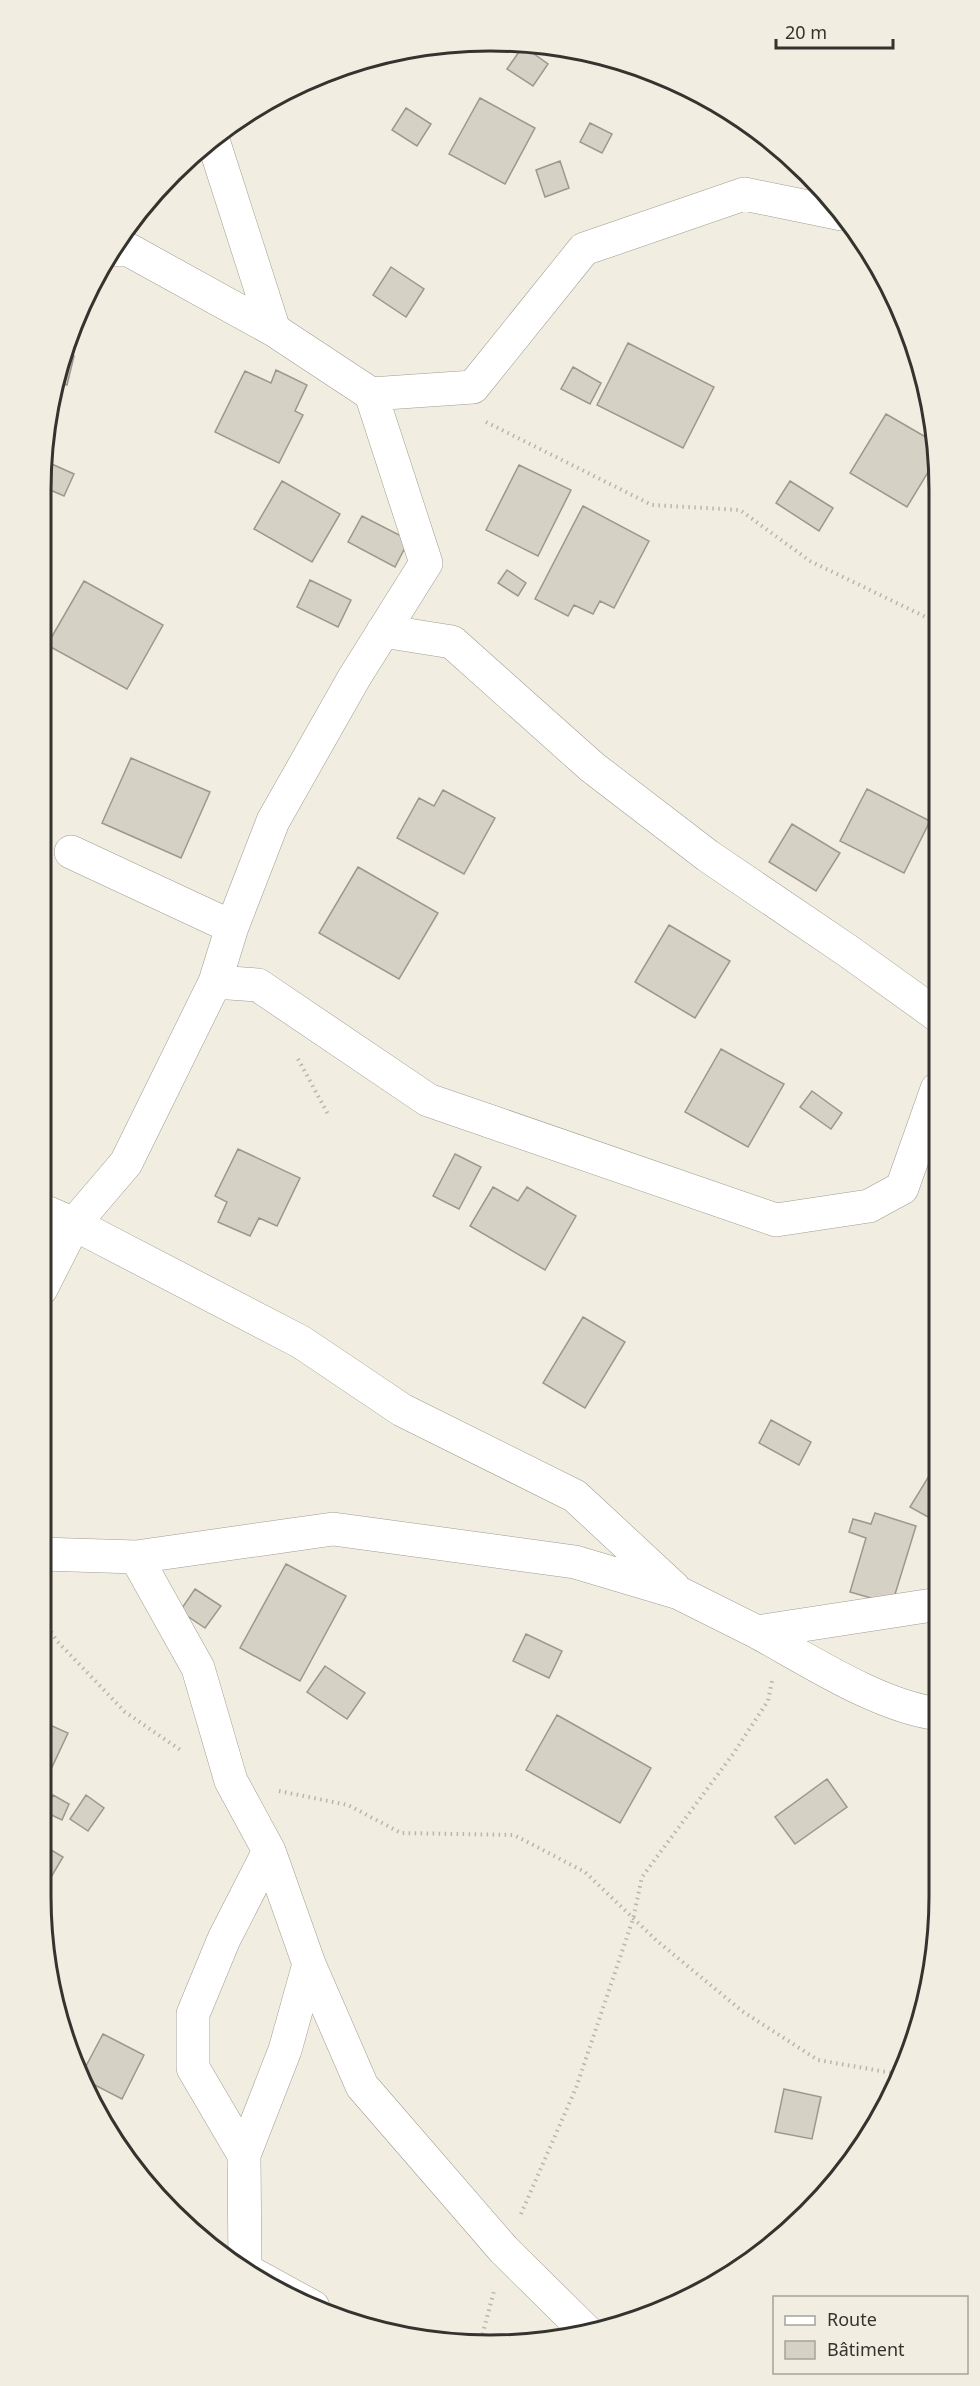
<svg xmlns="http://www.w3.org/2000/svg" width="980" height="2386" font-family="'Noto Sans',sans-serif">
	<style>
		.building { fill: #d6d1c5; stroke: #9c988c; stroke-width: 1.5 }
		.lines { fill: none; stroke-linecap: round; stroke-linejoin: round }
		.minor-casing { stroke: #a19c90; stroke-width: 34 }
		.path { stroke: #b9b5ab; stroke-width: 4; stroke-dasharray: 1.5 4.5; stroke-linecap: butt }
		.minor { stroke: #fff; stroke-width: 33 }
		.rim { fill: none; stroke: #35332e; stroke-width: 3 }
	</style>
	<rect width="100%" height="100%" fill="#f2ede1"/>
	<path class="building" d="M 523,46 L 548,64 L 533,86 L 507,69 Z
		M 480,98 L 535,128 L 505,184 L 449,154 Z
		M 406,108 L 431,124 L 417,146 L 392,130 Z
		M 590,123 L 612,134 L 602,153 L 580,142 Z
		M 560,161 L 569,188 L 545,197 L 536,170 Z
		M 391,267 L 424,289 L 406,317 L 373,295 Z
		M 628,343 L 714,387 L 683,448 L 597,405 Z
		M 63,353 L 74,356 L 67,385 L 58,382 Z
		M 573,367 L 601,383 L 590,404 L 561,389 Z
		M 276,370 L 307,385 L 295,411 L 303,415 L 279,463 L 215,432 L 245,371 L 271,383 Z
		M 886,414 L 936,443 L 936,459 L 907,507 L 850,473 Z
		M 45,461 L 74,474 L 64,496 L 41,486 Z
		M 519,465 L 571,490 L 538,556 L 486,530 Z
		M 282,481 L 340,514 L 312,562 L 254,529 Z
		M 790,481 L 833,508 L 819,531 L 776,503 Z
		M 583,506 L 649,541 L 614,608 L 600,601 L 593,614 L 574,605 L 568,616 L 535,599 Z
		M 362,516 L 409,540 L 395,567 L 348,542 Z
		M 507,570 L 526,583 L 518,596 L 498,583 Z
		M 310,580 L 351,600 L 338,627 L 297,607 Z
		M 84,581 L 163,625 L 127,689 L 47,645 Z
		M 131,758 L 210,792 L 181,858 L 102,823 Z
		M 867,789 L 930,821 L 904,873 L 840,841 Z
		M 443,790 L 495,818 L 464,874 L 397,838 L 419,798 L 434,806 Z
		M 792,824 L 840,853 L 816,891 L 769,862 Z
		M 358,867 L 438,913 L 399,979 L 319,933 Z
		M 669,925 L 730,961 L 695,1018 L 635,982 Z
		M 721,1049 L 784,1084 L 748,1147 L 685,1112 Z
		M 812,1091 L 842,1113 L 831,1129 L 800,1107 Z
		M 238,1149 L 300,1178 L 277,1226 L 259,1218 L 250,1236 L 218,1222 L 227,1202 L 215,1196 Z
		M 455,1154 L 481,1167 L 459,1209 L 433,1196 Z
		M 493,1187 L 518,1201 L 527,1187 L 576,1216 L 545,1270 L 470,1226 Z
		M 583,1317 L 625,1342 L 585,1408 L 543,1383 Z
		M 771,1420 L 811,1442 L 799,1465 L 759,1443 Z
		M 932,1471 L 938,1475 L 939,1523 L 910,1507 Z
		M 875,1513 L 916,1526 L 892,1604 L 850,1592 L 866,1538 L 849,1532 L 853,1519 L 871,1524 Z
		M 286,1564 L 346,1596 L 300,1681 L 240,1648 Z
		M 195,1589 L 221,1606 L 205,1628 L 180,1611 Z
		M 526,1634 L 562,1651 L 549,1678 L 513,1661 Z
		M 325,1666 L 365,1693 L 347,1719 L 307,1692 Z
		M 557,1715 L 651,1768 L 620,1823 L 526,1770 Z
		M 41,1721 L 68,1733 L 45,1782 L 41,1780 Z
		M 827,1779 L 847,1807 L 795,1844 L 775,1817 Z
		M 53,1795 L 69,1804 L 62,1820 L 45,1812 Z
		M 86,1795 L 104,1808 L 88,1831 L 70,1819 Z
		M 41,1844 L 63,1857 L 41,1894 Z
		M 103,2034 L 144,2055 L 122,2099 L 81,2078 L 73,2060 L 86,2066 Z
		M 784,2089 L 821,2097 L 812,2139 L 775,2132 Z"/>
	<g class="lines">
		<defs>
			<path id="minor" d="M 212,137 L 274,330
				M 111,250 L 129,250 L 274,330 L 371,394
				M 383,631 L 452,642 L 592,767 L 708,856 L 848,951 L 937,1015
				M 71,852 L 232,927
				M 215,982 L 258,985 L 428,1100 L 776,1220 L 869,1206 L 902,1188 L 937,1089
				M 41,1210 L 74,1224 L 301,1342 L 402,1410 L 575,1496 L 674,1588
				M 41,1289 L 74,1224 L 126,1163 L 215,982 L 232,927 L 273,821 L 354,678 L 426,563 L 371,394 L 473,387 L 584,249 L 744,194 L 842,214
				M 41,1554 L 136,1557 L 333,1529 L 575,1562 L 679,1593 L 757,1632 L 939,1604
				M 136,1557 L 198,1668 L 231,1781 L 269,1851 L 309,1964 L 285,2050 L 244,2155 L 245,2269
				M 757,1632 C 810,1661 880,1707 939,1714
				M 309,1964 L 362,2086 L 504,2250 L 588,2333
				M 244,2155 L 193,2068 L 193,2014 L 224,1939 L 269,1851
				M 249,2272 L 313,2307"/>
		</defs>
		<use href="#minor" class="minor-casing"/>
		<path class="path" d="M 486,422 L 652,505 L 740,510 L 810,561 L 936,622
			M 298,1059 L 328,1114
			M 41,1617 L 57,1641 L 125,1712 L 182,1751
			M 279,1791 L 348,1805 L 401,1833 L 514,1835 L 585,1872 L 656,1940 L 742,2011 L 818,2060 L 898,2074
			M 521,2214 L 576,2088 L 633,1919 L 642,1877 L 733,1754 L 768,1701 L 772,1681
			M 481,2340 L 494,2291"/>
		<use href="#minor" class="minor"/>
	</g>
	<path d="M0 0H980V2386H0ZM490 51H490A439 439 0 0 1 929 490V1896A439 439 0 0 1 490 2335H490A439 439 0 0 1 51 1896V490A439 439 0 0 1 490 51Z" fill="#f2ede1" fill-rule="evenodd"/>
	<path class="rim" d="M490 51H490A439 439 0 0 1 929 490V1896A439 439 0 0 1 490 2335H490A439 439 0 0 1 51 1896V490A439 439 0 0 1 490 51Z"/>
	<rect x="773" y="2296" width="195" height="78" fill="#f2ede1" stroke="#a6a399" stroke-width="1.5"/>
	<rect x="785" y="2316" width="30" height="9" fill="#ffffff" stroke="#a6a399" stroke-width="1.5"/>
	<text x="827" y="2326" font-size="18" fill="#35332e">Route</text>
	<rect x="785" y="2341" width="30" height="18" fill="#d6d1c5" stroke="#a6a399" stroke-width="1.5"/>
	<text x="827" y="2356" font-size="18" fill="#35332e">Bâtiment</text>
	<path d="M776 39v9h117v-9" fill="none" stroke="#35332e" stroke-width="3"/>
	<text x="785" y="39" font-size="18" fill="#35332e" stroke="#f2ede1" stroke-width="4.5" paint-order="stroke">20 m</text>
</svg>
